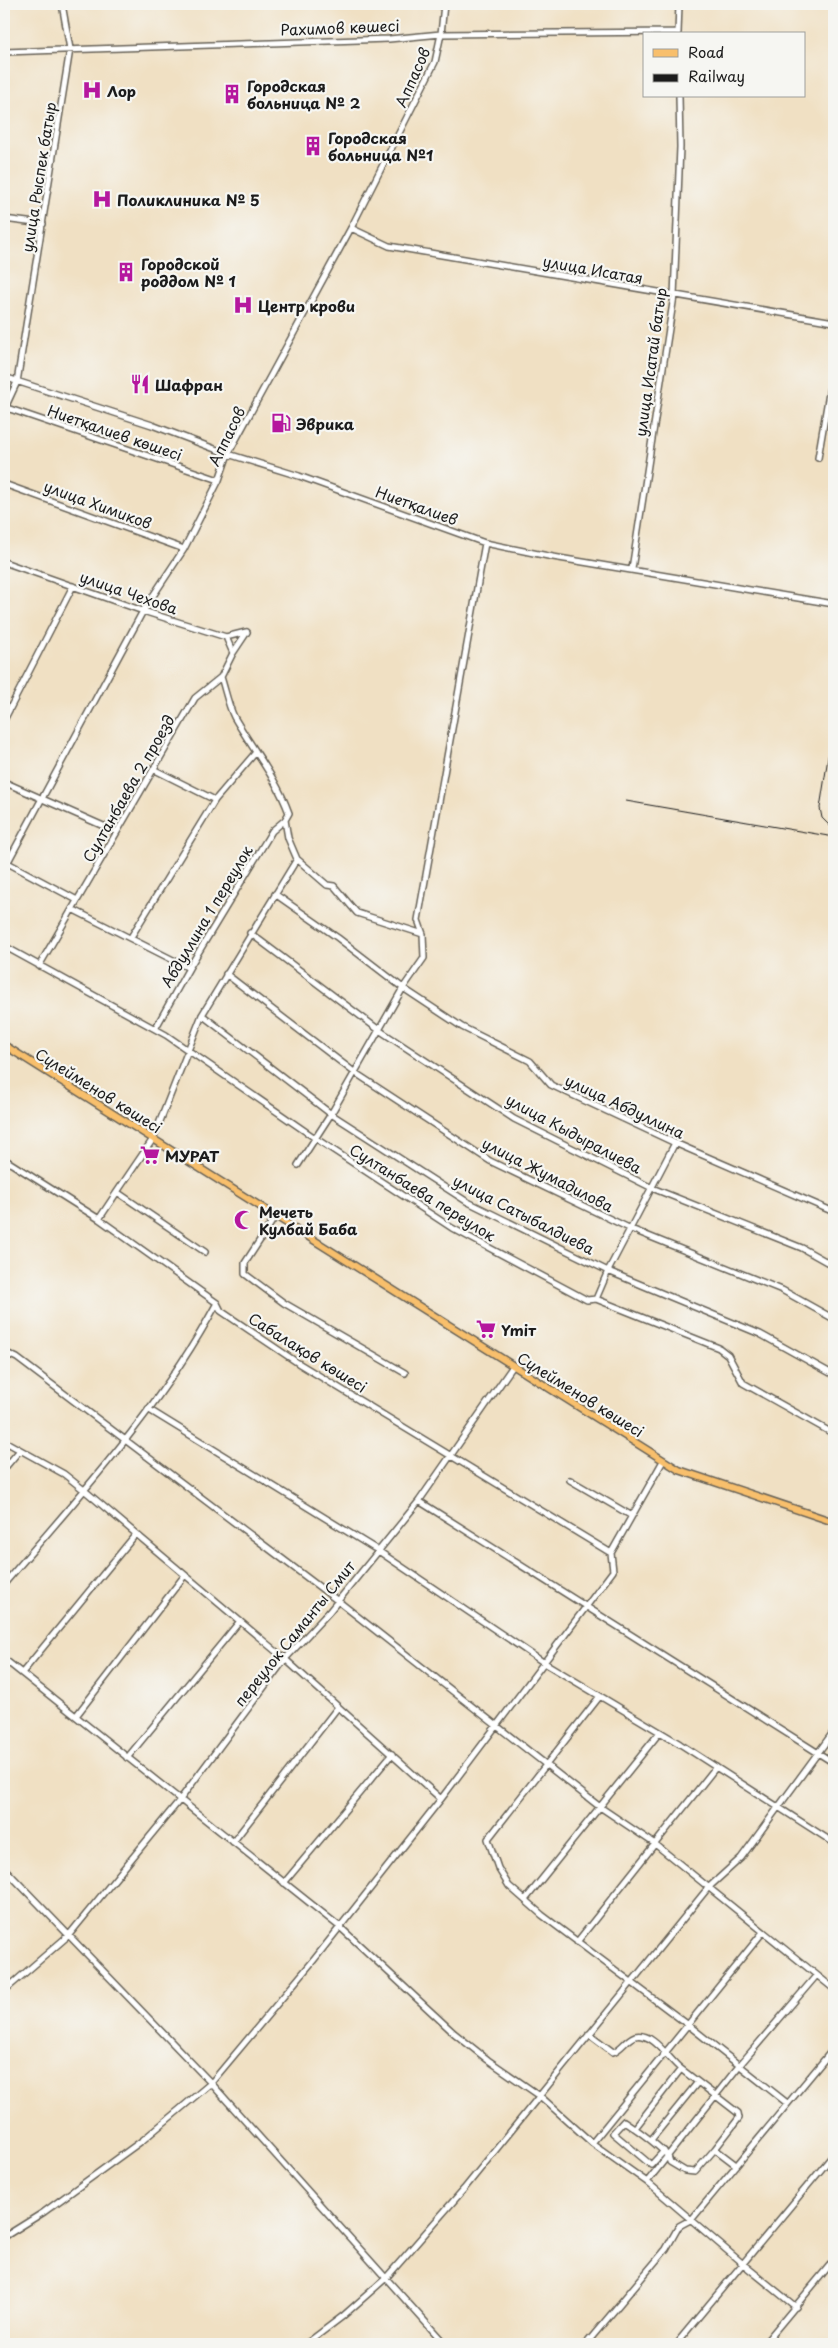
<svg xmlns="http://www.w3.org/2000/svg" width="838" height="2348" font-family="'Playpen Sans',sans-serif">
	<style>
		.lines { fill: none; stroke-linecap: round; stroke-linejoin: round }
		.minor-casing { stroke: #666156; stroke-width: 8 }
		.major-casing { stroke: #666156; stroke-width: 9 }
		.minor { stroke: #fff; stroke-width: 5 }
		.major { stroke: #f8bf6c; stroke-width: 6 }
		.rail { stroke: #1c1c1c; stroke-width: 1 }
		.labels { text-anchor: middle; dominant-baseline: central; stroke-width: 4.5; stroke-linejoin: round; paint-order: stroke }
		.street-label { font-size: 15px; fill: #1c1c1c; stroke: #f6f6f2 }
		.poi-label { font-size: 15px; font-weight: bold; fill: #1c1c1c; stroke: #f6f6f2; text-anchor: start }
	</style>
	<rect width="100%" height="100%" fill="#f6f6f2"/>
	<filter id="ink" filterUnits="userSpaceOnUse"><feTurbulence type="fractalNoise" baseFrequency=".02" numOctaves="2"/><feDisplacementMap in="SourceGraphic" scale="10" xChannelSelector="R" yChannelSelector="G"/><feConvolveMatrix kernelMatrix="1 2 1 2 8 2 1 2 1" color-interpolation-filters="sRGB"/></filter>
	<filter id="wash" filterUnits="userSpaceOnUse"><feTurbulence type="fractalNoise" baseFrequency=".0096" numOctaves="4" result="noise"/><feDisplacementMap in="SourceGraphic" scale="20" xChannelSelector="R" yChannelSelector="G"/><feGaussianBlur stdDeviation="1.12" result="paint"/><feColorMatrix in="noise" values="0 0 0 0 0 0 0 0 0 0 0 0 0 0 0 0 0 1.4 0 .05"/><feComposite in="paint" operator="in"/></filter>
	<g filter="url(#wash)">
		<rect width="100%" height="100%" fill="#f0e0c3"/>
	</g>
	<g filter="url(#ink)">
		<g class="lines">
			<defs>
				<path id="minor" d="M 678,33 L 679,4
					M 4,52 L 389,39 L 441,34 L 678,32
					M 4,219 L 43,224
					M 351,228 L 389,246 L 834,322
					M 4,377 L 152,425 L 228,454 L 299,476 L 485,543 L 553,557 L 834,604
					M 4,407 L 219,480
					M 4,410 L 17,382 L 70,49 L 62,4
					M 818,458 L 834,364
					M 4,484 L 184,549
					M 4,562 L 143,611 L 226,637 L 246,632
					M 632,569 L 674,296 L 680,147 L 679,96
					M 226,637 L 233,653
					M 221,677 C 225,689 228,705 234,717 C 253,750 276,777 289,813 L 285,820 L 288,838 L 297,859 L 327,885 L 334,886 L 357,913 L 423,934
					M 4,720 L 73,586
					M 153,769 L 215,800
					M 4,782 L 117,832
					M 4,861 L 77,900
					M 4,869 L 143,611 L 184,549 L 219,480 L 228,454 L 351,228 L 435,62 L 441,34 L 444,4
					M 275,894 L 338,938 L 403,988 L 462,1027 L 530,1061 L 551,1085 L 675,1143 L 834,1212
					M 72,909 L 189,968
					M 250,933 L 379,1030 L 514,1119 L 652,1188 L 802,1248 L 834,1266
					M 131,937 L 215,800 L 256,752
					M 4,946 L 166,1035 L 315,1138 L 452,1228 L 587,1300 L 596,1299 L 719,1348 L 728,1355 L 743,1383 L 834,1434
					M 39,966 L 195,698 L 221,677 L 233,653 L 247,632
					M 226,974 L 354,1072 L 490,1161 L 631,1229 L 782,1290 L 834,1319
					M 202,1015 L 331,1114 L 466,1201 L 608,1271 L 760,1334 L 834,1375
					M 155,1029 L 189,968 L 272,831 L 285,820
					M 4,1159 L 99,1219 L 217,1303 L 221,1311 L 298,1363 L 611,1553
					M 298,1165 L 331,1114 L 403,988 L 424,958 L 423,934 L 418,920 L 485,543
					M 117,1192 L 153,1139 L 202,1015 L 297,859
					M 275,1217 L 245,1263 L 245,1274 L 284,1303 L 405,1373
					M 99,1219 L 117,1192 L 205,1252
					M 596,1299 L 608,1271 L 675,1143
					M 4,1352 L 17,1358 L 338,1601 L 600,1807 L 655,1844 L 834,1989
					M 148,1409 L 374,1548 L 543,1662 L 680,1744 L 834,1843
					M 4,1441 L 64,1474 L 84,1490 L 285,1659 L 441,1799
					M 4,1469 L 20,1450
					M 570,1480 L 632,1516
					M 419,1501 L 834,1763
					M 4,1584 C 80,1495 162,1406 217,1303
					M 4,1659 L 340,1927 L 454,2033 L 488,2060 L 540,2096 L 592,2143 L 647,2182 L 743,2264 L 796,2307
					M 22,1673 L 136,1534
					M 600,1696 L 488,1839 L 498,1868 L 509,1886 L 542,1915 L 687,2024 L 787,2103
					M 76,1716 L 185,1575
					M 127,1758 L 240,1621
					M 233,1842 L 338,1707
					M 4,1868 L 211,2083 L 445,2344
					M 284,1883 L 392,1754
					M 525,1900 L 660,1732
					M 577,1942 L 716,1767
					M 4,1991 L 69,1935 L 179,1801 L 285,1659 L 329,1612 L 419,1501 L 513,1366
					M 589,2034 L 613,2052 C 622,2049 626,2039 635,2036 C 654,2032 668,2059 681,2069
					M 698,2082 L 738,2113 L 739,2118 L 715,2149 L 736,2165
					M 635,2128 L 681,2069 L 698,2082 L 651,2140
					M 592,2143 L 763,1932
					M 664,2151 L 651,2165 L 613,2133 L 624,2121 C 639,2131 655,2142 668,2156
					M 668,2156 L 670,2162 L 685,2171 L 695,2172 L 715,2149
					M 647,2182 L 739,2066 L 816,1976
					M 4,2237 L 44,2212 L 143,2140 L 211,2083 L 313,1961 L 441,1799 L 613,1571 L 611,1553 L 663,1461
					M 4,2341 L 6,2344
					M 306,2344 L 343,2316 L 386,2278 L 464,2189 L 708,1888 L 741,1858 L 834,1731
					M 586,2344 L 666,2249 L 679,2226 L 692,2219 L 834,2048
					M 676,2344 L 834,2154
					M 764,2344 L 834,2260"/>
				<path id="major" d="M 4,1045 L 679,1470 L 834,1522"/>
			</defs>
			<use href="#minor" class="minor-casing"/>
			<use href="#major" class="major-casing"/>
			<use href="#minor" class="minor"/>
			<use href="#major" class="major"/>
			<path class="rail" d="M 834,720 L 820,808 L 822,818 L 834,830
				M 626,801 L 834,837"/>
		</g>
	</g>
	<defs>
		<symbol id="hospital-bare" viewBox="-9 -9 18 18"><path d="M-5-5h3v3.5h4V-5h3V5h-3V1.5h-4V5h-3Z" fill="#b5179e" stroke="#f6f6f2" stroke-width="2.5" paint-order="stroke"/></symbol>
		<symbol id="building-bare" viewBox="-9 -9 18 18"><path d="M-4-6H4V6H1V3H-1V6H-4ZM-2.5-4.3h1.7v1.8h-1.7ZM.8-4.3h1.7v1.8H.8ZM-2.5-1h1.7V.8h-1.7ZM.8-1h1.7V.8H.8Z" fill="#b5179e" stroke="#f6f6f2" stroke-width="2.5" paint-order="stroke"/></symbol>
		<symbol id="restaurant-bare" viewBox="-9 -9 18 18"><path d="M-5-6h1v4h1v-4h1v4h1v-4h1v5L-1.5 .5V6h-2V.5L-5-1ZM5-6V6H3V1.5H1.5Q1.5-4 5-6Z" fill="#b5179e" stroke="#f6f6f2" stroke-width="2.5" paint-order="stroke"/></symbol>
		<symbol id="fuel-bare" viewBox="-9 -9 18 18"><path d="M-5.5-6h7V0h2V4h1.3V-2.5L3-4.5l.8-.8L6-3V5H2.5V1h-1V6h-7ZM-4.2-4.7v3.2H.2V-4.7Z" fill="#b5179e" stroke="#f6f6f2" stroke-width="2.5" paint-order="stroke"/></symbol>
		<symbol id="supermarket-bare" viewBox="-9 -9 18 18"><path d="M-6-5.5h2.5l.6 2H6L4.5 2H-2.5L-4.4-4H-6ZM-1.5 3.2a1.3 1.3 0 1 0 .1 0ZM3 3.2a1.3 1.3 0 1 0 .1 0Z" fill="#b5179e" stroke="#f6f6f2" stroke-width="2.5" paint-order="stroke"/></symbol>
		<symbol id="mosque-bare" viewBox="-9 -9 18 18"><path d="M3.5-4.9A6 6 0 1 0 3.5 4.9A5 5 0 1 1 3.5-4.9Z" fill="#b5179e" stroke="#f6f6f2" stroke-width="2.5" paint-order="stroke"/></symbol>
	</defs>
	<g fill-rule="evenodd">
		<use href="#hospital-bare" x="78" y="76" width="28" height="28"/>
		<use href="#building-bare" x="218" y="80" width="28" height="28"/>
		<use href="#building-bare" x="299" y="132" width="28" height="28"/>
		<use href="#hospital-bare" x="88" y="185" width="28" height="28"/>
		<use href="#building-bare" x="112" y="258" width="28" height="28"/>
		<use href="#hospital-bare" x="229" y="291" width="28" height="28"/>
		<use href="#restaurant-bare" x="126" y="370" width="28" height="28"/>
		<use href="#fuel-bare" x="267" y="409" width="28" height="28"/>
		<use href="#supermarket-bare" x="136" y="1141" width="28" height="28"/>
		<use href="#mosque-bare" x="230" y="1206" width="28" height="28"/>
		<use href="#supermarket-bare" x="472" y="1315" width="28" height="28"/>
	</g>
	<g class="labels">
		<g class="street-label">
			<text transform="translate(340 27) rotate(-2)">Рахимов көшесі</text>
			<text transform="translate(412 77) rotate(-66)">Аппасов</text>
			<text transform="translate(38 177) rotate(-81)">улица Рыспек батыр</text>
			<text transform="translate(593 269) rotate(10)">улица Исатая</text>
			<text transform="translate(650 362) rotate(-82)">улица Исатай батыр</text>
			<text transform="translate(115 432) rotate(19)">Ниетқалиев көшесі</text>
			<text transform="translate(226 436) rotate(-64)">Аппасов</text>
			<text transform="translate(98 504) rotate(20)">улица Химиков</text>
			<text transform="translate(417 505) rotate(20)">Ниетқалиев</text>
			<text transform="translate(129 592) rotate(19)">улица Чехова</text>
			<text transform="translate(128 788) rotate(-60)">Султанбаева 2 проезд</text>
			<text transform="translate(206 916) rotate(-59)">Абдуллина 1 переулок</text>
			<text transform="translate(99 1090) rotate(32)">Сүлейменов көшесі</text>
			<text transform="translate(625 1106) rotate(25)">улица Абдуллина</text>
			<text transform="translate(574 1133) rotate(28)">улица Кыдыралиева</text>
			<text transform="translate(548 1174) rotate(27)">улица Жумадилова</text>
			<text transform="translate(423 1192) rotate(32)">Султанбаева переулок</text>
			<text transform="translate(524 1214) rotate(27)">улица Сатыбалдиева</text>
			<text transform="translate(308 1352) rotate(32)">Сабалақов көшесі</text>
			<text transform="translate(581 1394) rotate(32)">Сүлейменов көшесі</text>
			<text transform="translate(294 1633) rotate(-51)">переулок Саманты Смит</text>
		</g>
		<g class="poi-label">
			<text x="247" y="85">Городская<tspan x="247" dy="17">больница № 2</tspan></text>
			<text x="107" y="90">Лор</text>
			<text x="328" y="137">Городская<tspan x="328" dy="17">больница №1</tspan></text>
			<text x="117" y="199">Поликлиника № 5</text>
			<text x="141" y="263">Городской<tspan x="141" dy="17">роддом № 1</tspan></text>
			<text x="258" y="305">Центр крови</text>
			<text x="155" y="384">Шафран</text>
			<text x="296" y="423">Эврика</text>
			<text x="165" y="1155">МУРАТ</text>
			<text x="259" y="1211">Мечеть<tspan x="259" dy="17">Кулбай Баба</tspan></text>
			<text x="501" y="1329">Ymiт</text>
		</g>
	</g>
	<rect width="838" height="2348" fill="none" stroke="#f6f6f2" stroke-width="20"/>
	<rect x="643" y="32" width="162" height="65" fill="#f6f6f2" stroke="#9f9f9c"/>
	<rect x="653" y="49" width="25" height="8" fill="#f8bf6c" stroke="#9f9f9c"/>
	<text x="688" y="58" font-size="15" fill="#1c1c1c">Road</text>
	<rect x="653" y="74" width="25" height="8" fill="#1c1c1c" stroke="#9f9f9c"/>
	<text x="688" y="82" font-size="15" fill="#1c1c1c">Railway</text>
</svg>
